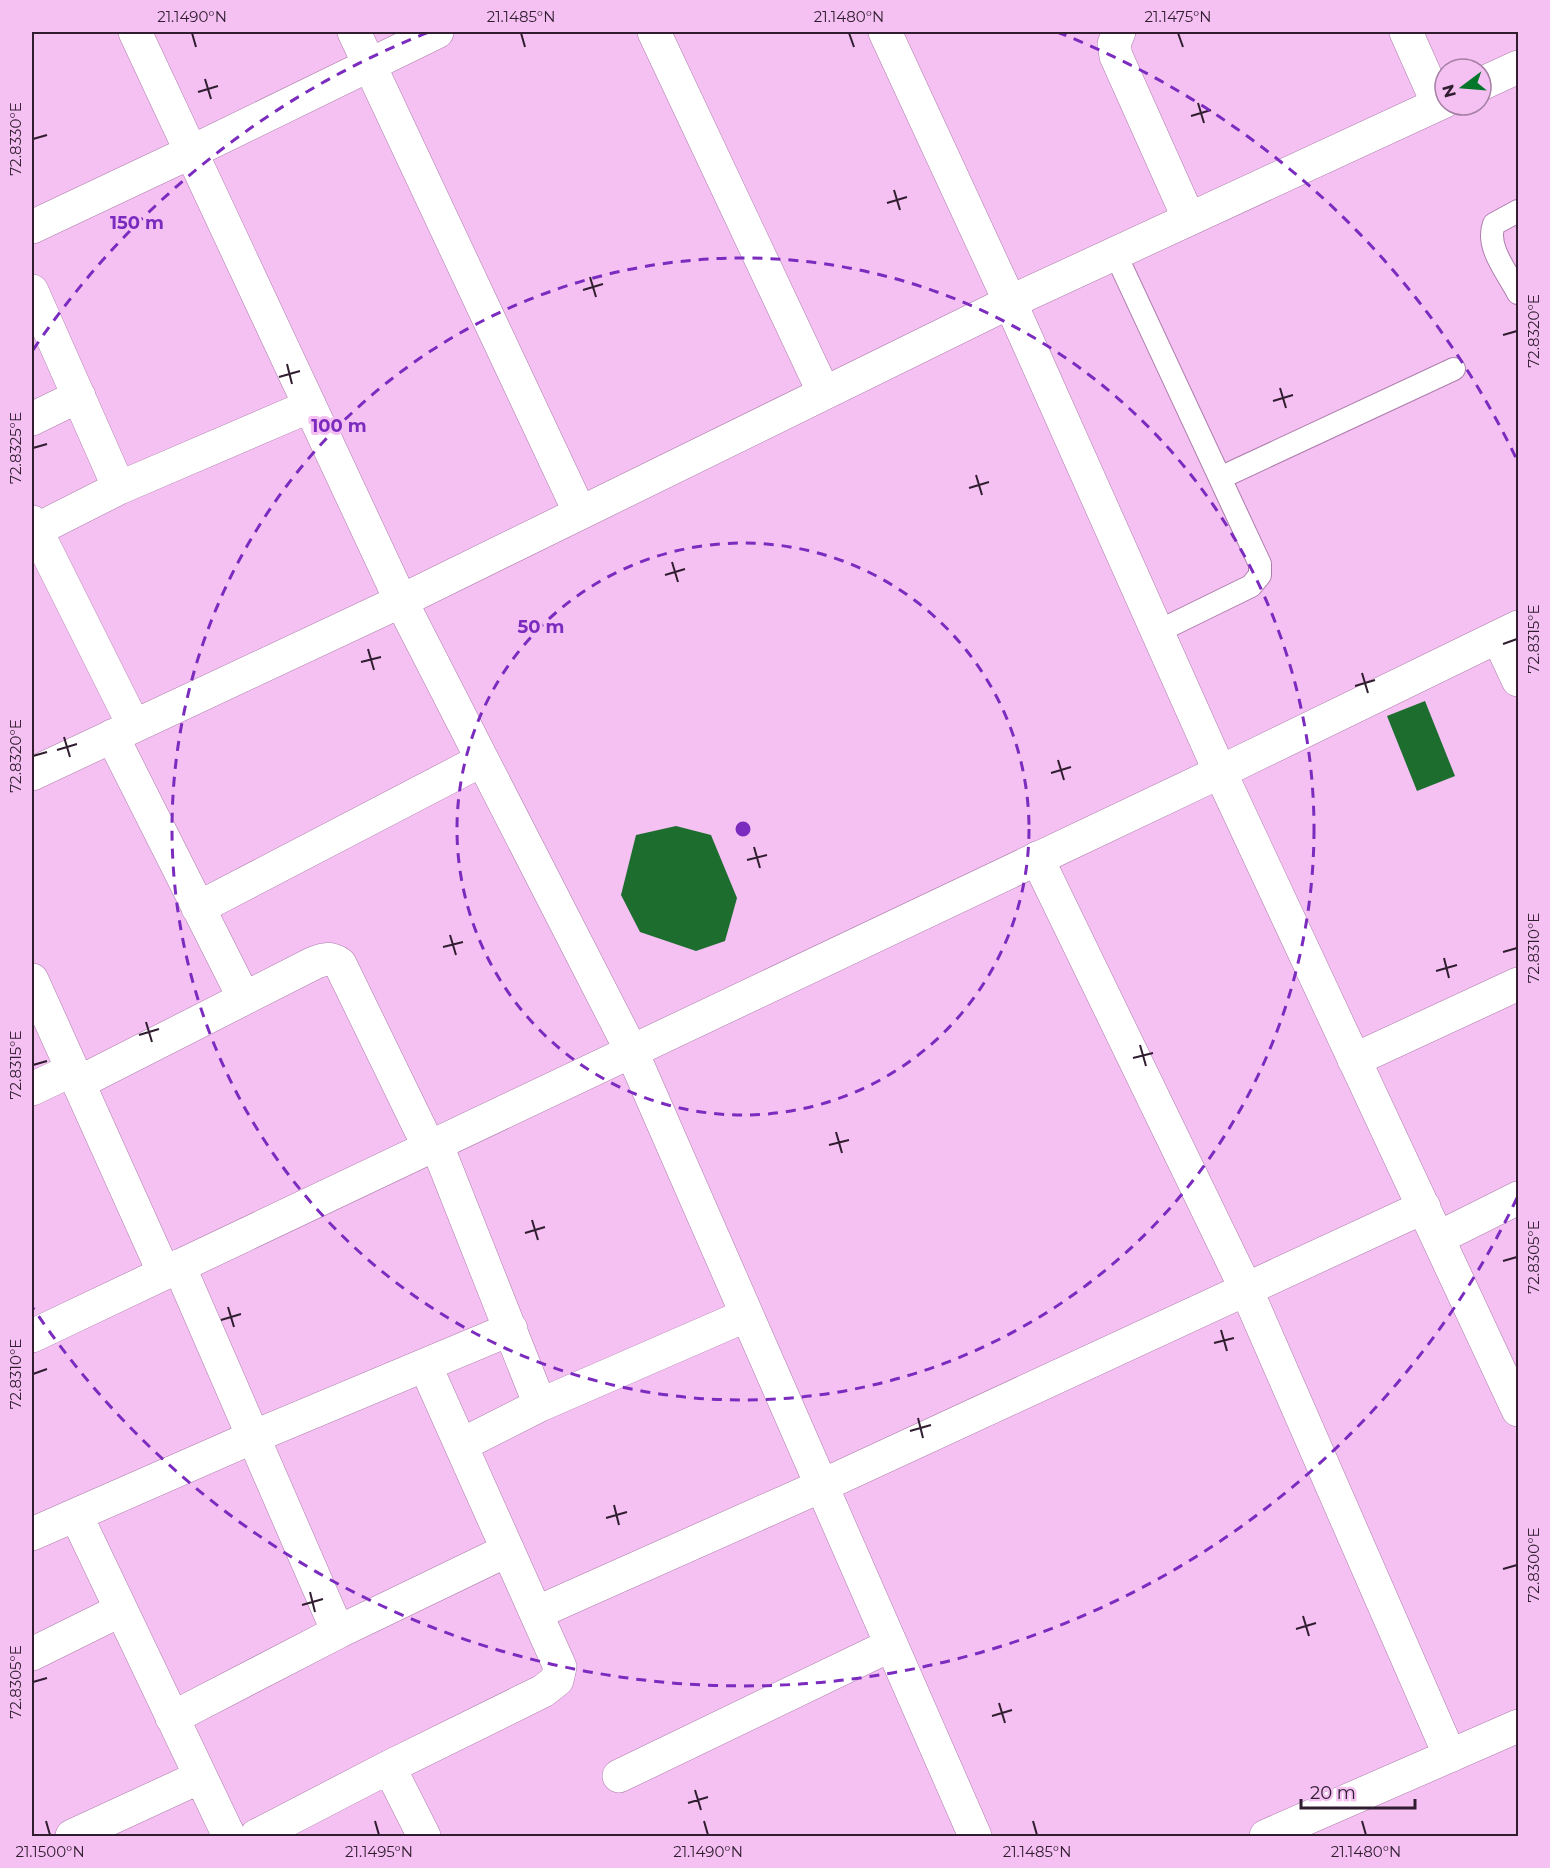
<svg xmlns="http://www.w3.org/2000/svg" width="1550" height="1868" font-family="Montserrat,sans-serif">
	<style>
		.building { fill: #1d6d2f }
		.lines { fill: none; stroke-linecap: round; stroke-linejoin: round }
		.service-casing { stroke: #ad7dac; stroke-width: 24 }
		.minor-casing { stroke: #ad7dac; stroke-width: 34 }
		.tertiary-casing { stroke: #ad7dac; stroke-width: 34 }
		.service { stroke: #fff; stroke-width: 22 }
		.minor { stroke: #fff; stroke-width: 33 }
		.tertiary { stroke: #fff; stroke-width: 33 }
		.ticks { fill: none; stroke: #301d30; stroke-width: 2 }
		.ring { fill: none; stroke: #7b2cbf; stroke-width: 3; stroke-dasharray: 10 8 }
		.centre { fill: #7b2cbf; stroke: #f4c1f2; stroke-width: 3 }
		.ring-label { font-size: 18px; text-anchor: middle; font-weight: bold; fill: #7b2cbf; stroke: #f4c1f2; stroke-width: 6; stroke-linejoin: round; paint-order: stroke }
		.neatline { fill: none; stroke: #301d30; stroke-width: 2 }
		.ticks-label { font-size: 15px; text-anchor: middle; fill: #301d30 }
	</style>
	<rect width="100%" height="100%" fill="#f4c1f2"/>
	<path class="building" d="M 1425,701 L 1455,776 L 1417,791 L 1387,716 Z
		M 676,826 L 711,835 L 737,898 L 725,941 L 696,951 L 640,932 L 621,895 L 636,835 Z"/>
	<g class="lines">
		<defs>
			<path id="service" d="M 1518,211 L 1494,224 C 1485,247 1508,273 1518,293
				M 1115,253 L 1260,564 L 1260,575 L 1251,586 L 1157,632
				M 1220,478 L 1454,369"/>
			<path id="minor" d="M 135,32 L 401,601 L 631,1050 L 975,1836
				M 354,32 L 580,513
				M 654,32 L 824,393
				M 885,32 L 1010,302 L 1220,772 L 1518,1410
				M 1119,32 L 1114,44 L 1116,56 L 1189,219
				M 1406,32 L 1438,104
				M 1481,84 L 1518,67
				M 32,227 L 191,152 L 437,32
				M 32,291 L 119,488
				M 32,419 L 79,396
				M 32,522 L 134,726
				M 36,530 L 119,488 L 310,406
				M 1498,637 L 1518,680
				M 112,736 L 244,998
				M 32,774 L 401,601 L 1010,302 L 1445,101
				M 1037,858 L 1246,1289 L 1450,1756
				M 198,908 L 482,760
				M 32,980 L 164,1273
				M 1354,1060 L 1518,984
				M 78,1083 L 314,963 C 324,959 330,957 340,964 L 429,1147
				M 32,1089 L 72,1070
				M 436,1143 L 540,1405
				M 1438,1238 L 1518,1198
				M 179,1266 L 338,1632
				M 461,1445 L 540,1405 L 747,1315
				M 76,1515 L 229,1836
				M 32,1534 L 253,1437 L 511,1329
				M 536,1613 L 821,1486 L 1424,1207
				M 32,1654 L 121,1610
				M 172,1718 L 338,1632 L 508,1550
				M 389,1767 L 424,1836
				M 619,1776 L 891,1645
				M 72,1836 L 200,1777
				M 256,1836 L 389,1767 L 543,1691 L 557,1680 L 560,1667 L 425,1365
				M 1266,1836 L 1518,1726"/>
			<path id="tertiary" d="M 32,1336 L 1220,772 L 1518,627"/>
		</defs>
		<use href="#service" class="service-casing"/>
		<use href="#minor" class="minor-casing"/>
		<use href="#tertiary" class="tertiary-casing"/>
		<use href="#service" class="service"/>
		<use href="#minor" class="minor"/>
		<use href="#tertiary" class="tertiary"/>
	</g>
	<path class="ticks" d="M 192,33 L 196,47M 521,33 L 525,47M 849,33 L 854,47M 1178,33 L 1183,47M 205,79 L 211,99M 198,92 L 218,86M 1198,103 L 1204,123M 1191,116 L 1211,110M 33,139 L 47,135M 894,190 L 900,210M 887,203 L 907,197M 590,277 L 596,297M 583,290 L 603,284M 1503,335 L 1517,331M 287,364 L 292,384M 279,377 L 300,371M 1280,388 L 1286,408M 1273,401 L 1293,395M 33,448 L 47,444M 976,475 L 982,495M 969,488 L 989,482M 672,562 L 678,582M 665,575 L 685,569M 1503,644 L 1517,639M 368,649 L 374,670M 361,662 L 381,657M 1362,673 L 1368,693M 1355,686 L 1375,680M 64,737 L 70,757M 57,750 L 77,744M 33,756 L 47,752M 1058,760 L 1064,780M 1051,773 L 1071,767M 754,847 L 760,868M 747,860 L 767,855M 450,935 L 456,955M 443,947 L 463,942M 1503,952 L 1517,948M 1444,958 L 1449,978M 1436,971 L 1457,965M 146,1022 L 152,1042M 139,1035 L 159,1029M 1140,1045 L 1146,1066M 1133,1058 L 1153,1053M 33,1065 L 47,1061M 836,1132 L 842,1153M 829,1145 L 849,1140M 532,1220 L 538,1240M 525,1233 L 545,1227M 1503,1261 L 1517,1257M 228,1307 L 234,1327M 221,1320 L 241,1314M 1221,1330 L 1227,1351M 1214,1343 L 1234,1338M 33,1374 L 47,1369M 918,1418 L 923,1438M 910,1431 L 931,1425M 614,1505 L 619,1525M 606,1518 L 627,1512M 1503,1569 L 1517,1565M 310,1592 L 315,1612M 302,1605 L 323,1599M 1303,1616 L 1309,1636M 1296,1629 L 1316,1623M 33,1682 L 47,1678M 999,1703 L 1005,1723M 992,1716 L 1012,1710M 695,1790 L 701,1810M 688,1803 L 708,1797M 46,1821 L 50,1835M 375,1821 L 379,1835M 704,1821 L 708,1835M 1033,1821 L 1037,1835M 1362,1821 L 1366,1835"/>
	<g class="ring">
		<circle cx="743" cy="829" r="286"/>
		<circle cx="743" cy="829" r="571"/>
		<path d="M1517 1198A857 857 0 0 1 33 1308M33 350A857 857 0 0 1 429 32M1057 32A857 857 0 0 1 1517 460"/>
	</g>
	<circle cx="743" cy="829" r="9" class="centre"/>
	<g class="ring-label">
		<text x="137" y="229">150 m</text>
		<text x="339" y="432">100 m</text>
		<text x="541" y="633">50 m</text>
	</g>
	<rect width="1550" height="1868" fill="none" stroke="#f4c1f2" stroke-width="66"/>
	<g transform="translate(1463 87) rotate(254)"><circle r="28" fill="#f4c1f2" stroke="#a67fa4" stroke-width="1.5"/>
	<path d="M0-4.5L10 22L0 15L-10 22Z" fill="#03762a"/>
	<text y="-9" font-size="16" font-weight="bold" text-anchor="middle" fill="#301d30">N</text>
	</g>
	<path d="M1301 1799v9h114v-9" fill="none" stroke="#301d30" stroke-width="3"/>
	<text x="1310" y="1799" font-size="18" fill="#301d30" stroke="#f4c1f2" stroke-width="4.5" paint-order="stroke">20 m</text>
	<rect x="33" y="33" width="1484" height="1802" class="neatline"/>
	<g class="ticks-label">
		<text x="192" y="22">21.1490°N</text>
		<text x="521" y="22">21.1485°N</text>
		<text x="849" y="22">21.1480°N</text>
		<text x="1178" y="22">21.1475°N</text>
		<text transform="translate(16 139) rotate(-90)" y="5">72.8330°E</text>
		<text transform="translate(1534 331) rotate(-90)" y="5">72.8320°E</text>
		<text transform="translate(16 448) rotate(-90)" y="5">72.8325°E</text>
		<text transform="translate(1534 639) rotate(-90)" y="5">72.8315°E</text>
		<text transform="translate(16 756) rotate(-90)" y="5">72.8320°E</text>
		<text transform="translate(1534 948) rotate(-90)" y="5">72.8310°E</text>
		<text transform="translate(16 1065) rotate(-90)" y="5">72.8315°E</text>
		<text transform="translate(1534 1257) rotate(-90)" y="5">72.8305°E</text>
		<text transform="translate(16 1374) rotate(-90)" y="5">72.8310°E</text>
		<text transform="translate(1534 1565) rotate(-90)" y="5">72.8300°E</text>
		<text transform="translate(16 1682) rotate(-90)" y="5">72.8305°E</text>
		<text x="50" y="1857">21.1500°N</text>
		<text x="379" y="1857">21.1495°N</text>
		<text x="708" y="1857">21.1490°N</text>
		<text x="1037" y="1857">21.1485°N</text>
		<text x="1366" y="1857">21.1480°N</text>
	</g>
</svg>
